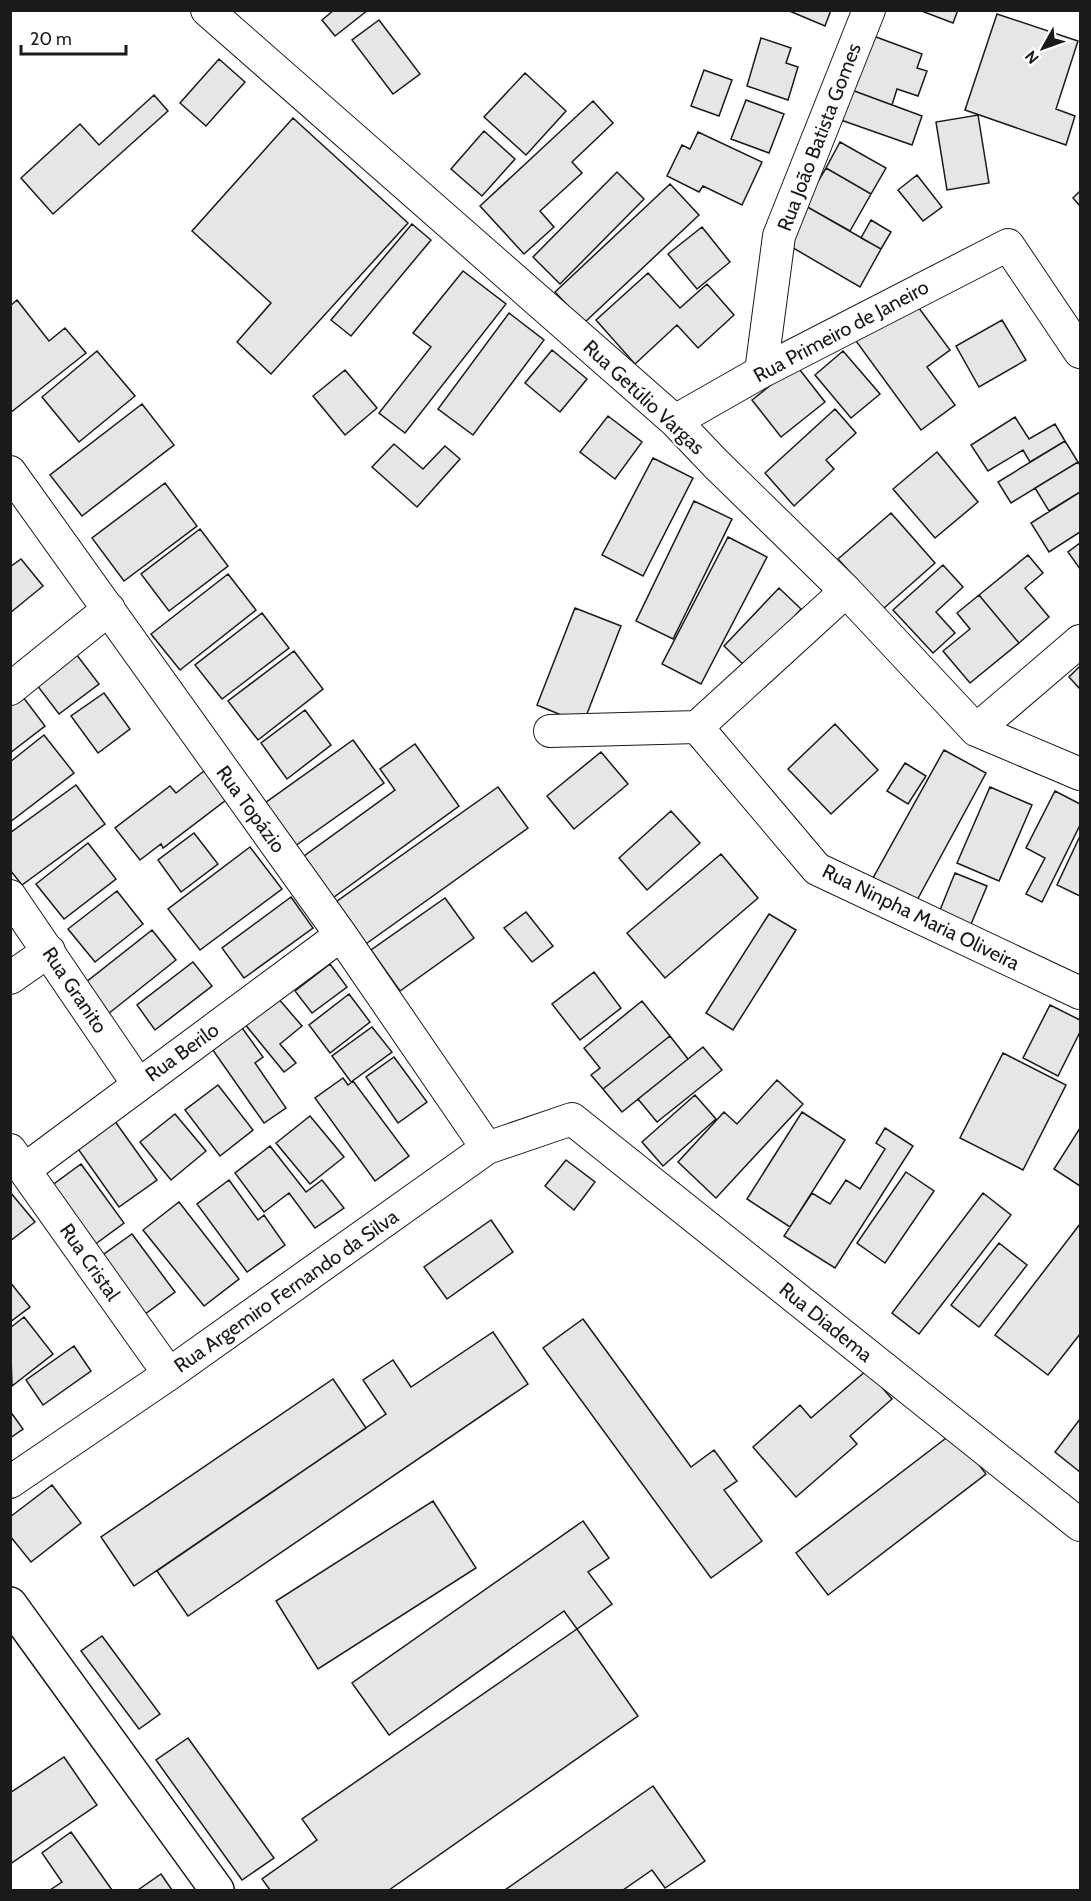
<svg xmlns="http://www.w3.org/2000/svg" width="1091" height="1901" font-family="Cabin,sans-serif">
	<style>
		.building { fill: #e6e6e6; stroke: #1a1a1a; stroke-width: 1.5 }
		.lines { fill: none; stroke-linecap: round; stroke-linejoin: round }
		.street-casing { stroke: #1a1a1a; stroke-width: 34 }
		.secondary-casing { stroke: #1a1a1a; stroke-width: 36 }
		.street { stroke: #fff; stroke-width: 32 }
		.secondary { stroke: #fff; stroke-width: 33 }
		.labels { text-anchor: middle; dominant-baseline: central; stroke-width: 4.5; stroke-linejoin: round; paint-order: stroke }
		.street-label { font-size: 20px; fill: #1a1a1a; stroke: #fff }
	</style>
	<rect width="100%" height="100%" fill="#fff"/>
	<path class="building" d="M 334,10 L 368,10 L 335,36 L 322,20 Z
		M 787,10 L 831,10 L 825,26 Z
		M 919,10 L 958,10 L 953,23 Z
		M 997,14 L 1078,41 L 1056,109 L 1075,116 L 1066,145 L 965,110 Z
		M 379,20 L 420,74 L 393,94 L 352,40 Z
		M 868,34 L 922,54 L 917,68 L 927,71 L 918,96 L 897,89 L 892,105 L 849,89 Z
		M 761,38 L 791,48 L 786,63 L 798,67 L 788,100 L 747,86 Z
		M 219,59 L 245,82 L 206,126 L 180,103 Z
		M 704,70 L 732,80 L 719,116 L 691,106 Z
		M 525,73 L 566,111 L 526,155 L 484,117 Z
		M 849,89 L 922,116 L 912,145 L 838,119 Z
		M 154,95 L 168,111 L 53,214 L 21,178 L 80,124 L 99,145 Z
		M 746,100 L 784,114 L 769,153 L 731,139 Z
		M 593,101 L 613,123 L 572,162 L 582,173 L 540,211 L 554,227 L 524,254 L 480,206 Z
		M 978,115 L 989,183 L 947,190 L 936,122 Z
		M 293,118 L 408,223 L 271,374 L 237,342 L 271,303 L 192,231 Z
		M 484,131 L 515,159 L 482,196 L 451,169 Z
		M 698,132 L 762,162 L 742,205 L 703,186 L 699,192 L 667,176 L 682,145 L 690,149 Z
		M 840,142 L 886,168 L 871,194 L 826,168 Z
		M 826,168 L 871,194 L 850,231 L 804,205 Z
		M 617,172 L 644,199 L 560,284 L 533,257 Z
		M 917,175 L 942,207 L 923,221 L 898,190 Z
		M 670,184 L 699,215 L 584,323 L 555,292 Z
		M 1080,191 L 1080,206 L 1073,198 Z
		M 804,205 L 881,249 L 860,287 L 783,242 Z
		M 871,220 L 891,232 L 881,249 L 861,238 Z
		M 412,224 L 431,240 L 351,336 L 331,320 Z
		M 702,227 L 730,262 L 697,289 L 668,254 Z
		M 463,271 L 506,304 L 405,433 L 379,413 L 431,347 L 413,333 Z
		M 648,273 L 680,308 L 707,284 L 734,315 L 698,348 L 677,325 L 635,364 L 596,320 Z
		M 17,300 L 49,341 L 65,328 L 86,353 L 10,413 L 10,306 Z
		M 913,300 L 950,350 L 927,367 L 955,405 L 921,430 L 856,341 Z
		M 509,313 L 544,340 L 473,435 L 438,409 Z
		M 1002,320 L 1026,360 L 979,387 L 956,346 Z
		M 552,350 L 587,379 L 560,412 L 525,383 Z
		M 97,351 L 135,396 L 79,442 L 42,397 Z
		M 843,351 L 880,394 L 851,418 L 815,375 Z
		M 796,365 L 825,402 L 781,437 L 752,400 Z
		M 345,370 L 377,408 L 345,435 L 313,396 Z
		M 142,404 L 174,445 L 82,516 L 50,475 Z
		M 835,409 L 856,433 L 826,460 L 834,469 L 794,506 L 765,473 Z
		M 608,416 L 642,442 L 615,479 L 580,452 Z
		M 1015,417 L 1029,439 L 1055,424 L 1065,441 L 1030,462 L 1023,450 L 988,471 L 971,445 Z
		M 1065,441 L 1078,462 L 1011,503 L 998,482 Z
		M 394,444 L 423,469 L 445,446 L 460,459 L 417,507 L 372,467 Z
		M 937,452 L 978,502 L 935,538 L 893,489 Z
		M 653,458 L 693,478 L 643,576 L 602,555 Z
		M 1078,462 L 1080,465 L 1080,492 L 1049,511 L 1035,488 Z
		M 165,483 L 197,526 L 124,581 L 92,538 Z
		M 1080,492 L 1080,532 L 1049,552 L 1031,523 Z
		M 694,501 L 732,519 L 673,639 L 636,621 Z
		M 891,513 L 935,563 L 883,609 L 838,559 Z
		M 200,529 L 228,566 L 169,611 L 141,574 Z
		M 728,537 L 767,557 L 701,684 L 662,664 Z
		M 1080,543 L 1080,569 L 1068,552 Z
		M 1028,555 L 1043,573 L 1025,588 L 1049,617 L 1019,643 L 979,595 Z
		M 21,559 L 43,586 L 10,613 L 10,567 Z
		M 943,565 L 963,587 L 936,612 L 955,633 L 933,653 L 893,610 Z
		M 228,574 L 256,610 L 180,670 L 151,634 Z
		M 779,588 L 801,609 L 747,668 L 724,646 Z
		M 979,595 L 1019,643 L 970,683 L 943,651 L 970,629 L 957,613 Z
		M 575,608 L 621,626 L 583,724 L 537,705 Z
		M 262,613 L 289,648 L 222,699 L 195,665 Z
		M 73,650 L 99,684 L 59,714 L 33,680 Z
		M 294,651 L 323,689 L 258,740 L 228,701 Z
		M 1080,666 L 1080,689 L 1069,677 Z
		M 104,693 L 130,729 L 98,753 L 71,716 Z
		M 23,697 L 45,726 L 10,753 L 10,706 Z
		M 305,710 L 331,745 L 287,779 L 261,743 Z
		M 835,724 L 878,770 L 831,814 L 788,769 Z
		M 44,735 L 74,773 L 10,822 L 10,762 Z
		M 353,740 L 384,783 L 295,846 L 265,803 Z
		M 415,744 L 459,806 L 330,900 L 300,859 L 395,790 L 380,769 Z
		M 944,750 L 986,773 L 916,902 L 873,878 Z
		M 601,752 L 628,784 L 574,829 L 547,796 Z
		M 905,763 L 926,776 L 908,804 L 887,791 Z
		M 204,771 L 226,800 L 163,848 L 161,844 L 140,860 L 115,828 L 170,786 L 176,793 Z
		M 76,785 L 105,824 L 22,885 L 10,870 L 10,833 Z
		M 498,787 L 528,828 L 363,946 L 333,904 Z
		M 990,787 L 1032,805 L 999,881 L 957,863 Z
		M 1055,791 L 1080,804 L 1080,825 L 1042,902 L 1026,894 L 1045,858 L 1026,848 Z
		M 671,811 L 700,843 L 647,890 L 619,858 Z
		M 194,833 L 218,864 L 181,892 L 158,860 Z
		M 1080,836 L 1080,896 L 1057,885 Z
		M 88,843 L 116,879 L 64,919 L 36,884 Z
		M 250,847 L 282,889 L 200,950 L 168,909 Z
		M 721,854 L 758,898 L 665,978 L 627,933 Z
		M 955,873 L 987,886 L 969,929 L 938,915 Z
		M 117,891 L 143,924 L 95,962 L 68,929 Z
		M 291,897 L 313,928 L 244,978 L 222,948 Z
		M 445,898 L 474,938 L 400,991 L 371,950 Z
		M 526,912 L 553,946 L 532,962 L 504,928 Z
		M 769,914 L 796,930 L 733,1030 L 706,1013 Z
		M 152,930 L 176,960 L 108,1014 L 85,983 Z
		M 193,962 L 212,986 L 155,1030 L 137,1005 Z
		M 330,964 L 347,987 L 312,1013 L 295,991 Z
		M 594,972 L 621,1008 L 580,1040 L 552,1004 Z
		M 349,994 L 370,1022 L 330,1053 L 309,1025 Z
		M 277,997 L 302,1026 L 280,1044 L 296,1063 L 284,1072 L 244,1023 Z
		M 642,1001 L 670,1036 L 603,1089 L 591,1075 L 600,1068 L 584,1048 Z
		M 1050,1005 L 1080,1020 L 1080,1032 L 1058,1076 L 1023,1058 Z
		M 240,1025 L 263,1057 L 255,1063 L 286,1108 L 264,1123 L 210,1046 Z
		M 372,1027 L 392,1052 L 351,1082 L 332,1056 Z
		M 670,1036 L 688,1059 L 622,1112 L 603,1089 Z
		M 703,1047 L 722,1070 L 657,1122 L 638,1099 Z
		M 1003,1053 L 1066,1085 L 1023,1170 L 960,1138 Z
		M 394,1057 L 427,1102 L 398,1123 L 366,1077 Z
		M 343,1078 L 348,1085 L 353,1081 L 409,1156 L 375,1181 L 315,1098 Z
		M 777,1080 L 803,1104 L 716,1198 L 678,1162 L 724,1112 L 737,1124 Z
		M 218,1085 L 253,1130 L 220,1156 L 185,1110 Z
		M 695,1095 L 716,1119 L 663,1166 L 642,1142 Z
		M 802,1112 L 845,1140 L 790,1227 L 747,1199 Z
		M 175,1114 L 206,1151 L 171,1180 L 140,1142 Z
		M 310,1116 L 344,1157 L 310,1184 L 276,1143 Z
		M 114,1120 L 157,1180 L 119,1207 L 76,1146 Z
		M 885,1128 L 913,1146 L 835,1268 L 784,1236 L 812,1193 L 830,1204 L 846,1180 L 860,1189 L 885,1149 L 876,1143 Z
		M 1080,1128 L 1080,1186 L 1054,1169 Z
		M 270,1146 L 306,1192 L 322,1180 L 344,1208 L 315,1228 L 289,1193 L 264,1212 L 235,1173 Z
		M 566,1160 L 595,1182 L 574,1210 L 545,1186 Z
		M 81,1164 L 124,1223 L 90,1248 L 47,1189 Z
		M 906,1172 L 934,1191 L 885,1263 L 857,1243 Z
		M 229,1180 L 258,1220 L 264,1215 L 285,1245 L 247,1272 L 197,1204 Z
		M 10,1192 L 35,1222 L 10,1241 Z
		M 983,1193 L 1011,1215 L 919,1334 L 892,1313 Z
		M 179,1202 L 239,1279 L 204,1306 L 143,1230 Z
		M 491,1220 L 513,1252 L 447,1299 L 424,1267 Z
		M 1080,1224 L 1080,1334 L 1048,1375 L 995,1335 Z
		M 132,1234 L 175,1292 L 141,1317 L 97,1259 Z
		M 999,1243 L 1027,1265 L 979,1327 L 951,1305 Z
		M 10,1282 L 30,1307 L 10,1322 Z
		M 24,1317 L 53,1354 L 12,1386 L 10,1328 Z
		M 583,1319 L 691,1467 L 714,1450 L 737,1481 L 724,1490 L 762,1541 L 711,1578 L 543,1348 Z
		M 493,1332 L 528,1384 L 188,1616 L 157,1571 L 386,1414 L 363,1380 L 393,1360 L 411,1387 Z
		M 74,1346 L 91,1371 L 43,1405 L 26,1380 Z
		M 867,1370 L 892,1399 L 850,1436 L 857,1444 L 796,1497 L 753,1447 L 800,1405 L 811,1418 Z
		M 333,1379 L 366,1428 L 134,1586 L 101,1537 Z
		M 10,1411 L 23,1429 L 10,1438 Z
		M 1080,1419 L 1080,1472 L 1055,1452 Z
		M 954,1432 L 986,1474 L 828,1595 L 796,1553 Z
		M 52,1485 L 81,1523 L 31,1562 L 10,1536 L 10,1517 Z
		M 433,1501 L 476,1568 L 318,1669 L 276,1601 Z
		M 583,1521 L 609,1558 L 588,1572 L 612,1604 L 577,1629 L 564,1611 L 389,1735 L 352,1683 Z
		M 577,1629 L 638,1716 L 389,1890 L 270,1890 L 262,1879 L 317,1840 L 302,1819 Z
		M 102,1636 L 160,1714 L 139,1729 L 81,1651 Z
		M 188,1738 L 274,1858 L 242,1880 L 156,1760 Z
		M 64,1757 L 97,1805 L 10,1864 L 10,1793 Z
		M 653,1786 L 705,1861 L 665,1888 L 652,1870 L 623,1890 L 505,1890 Z
		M 71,1832 L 112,1890 L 50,1890 L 62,1882 L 42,1853 Z
		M 161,1874 L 172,1890 L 138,1890 Z"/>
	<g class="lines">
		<defs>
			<path id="street" d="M 207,10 L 675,421 L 716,464 L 846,591 L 976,730 L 1080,774
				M 761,372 L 779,236 L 869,10
				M 675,421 L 761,372 L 1008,245 L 1080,352
				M 10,472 L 341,935 L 487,1148
				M 846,591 L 697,727 L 817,869 L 1080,993
				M 10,689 L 109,609
				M 976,730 L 1080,641
				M 550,731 L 697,727
				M 10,896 L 138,1084
				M 10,978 L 49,951
				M 10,1150 L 169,1374
				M 24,1170 L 341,935
				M 10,1482 L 169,1374 L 487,1148 L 572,1119 L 1080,1525"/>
			<path id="secondary" d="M 10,1604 L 217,1890"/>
		</defs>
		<use href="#street" class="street-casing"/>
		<use href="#secondary" class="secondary-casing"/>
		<use href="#street" class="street"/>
		<use href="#secondary" class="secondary"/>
	</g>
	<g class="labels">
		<g class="street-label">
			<text transform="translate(819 137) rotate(-69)">Rua João Batista Gomes</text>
			<text transform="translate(841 331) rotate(-28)">Rua Primeiro de Janeiro</text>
			<text transform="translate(644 397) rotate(43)">Rua Getúlio Vargas</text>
			<text transform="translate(251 809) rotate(54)">Rua Topázio</text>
			<text transform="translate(921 917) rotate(26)">Rua Ninpha Maria Oliveira</text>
			<text transform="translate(75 990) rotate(56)">Rua Granito</text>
			<text transform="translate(182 1052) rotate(-36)">Rua Berilo</text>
			<text transform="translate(90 1262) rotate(55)">Rua Cristal</text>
			<text transform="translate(286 1291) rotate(-35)">Rua Argemiro Fernando da Silva</text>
			<text transform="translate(826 1322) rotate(39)">Rua Diadema</text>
		</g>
	</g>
	<rect width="1091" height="1901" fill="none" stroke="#1a1a1a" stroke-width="24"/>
	<g transform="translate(1043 48) rotate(230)" stroke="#ffffff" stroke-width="4.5" paint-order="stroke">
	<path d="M0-4.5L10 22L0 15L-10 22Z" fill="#1a1a1a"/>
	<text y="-9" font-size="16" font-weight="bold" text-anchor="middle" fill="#1a1a1a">N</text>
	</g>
	<path d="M21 45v9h105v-9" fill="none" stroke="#1a1a1a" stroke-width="3"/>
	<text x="30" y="45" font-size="18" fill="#1a1a1a" stroke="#ffffff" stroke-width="4.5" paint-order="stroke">20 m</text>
</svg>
